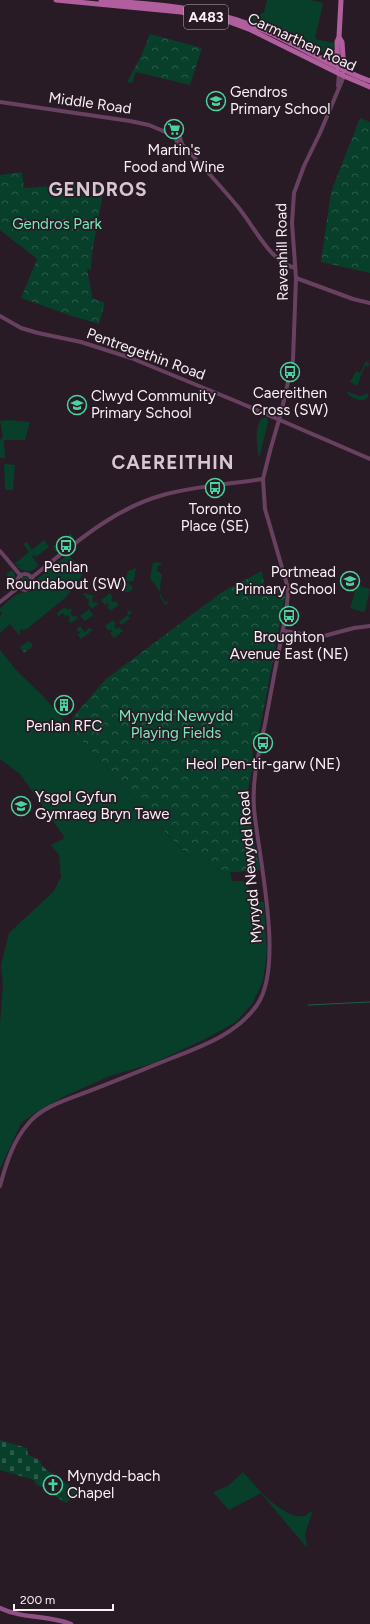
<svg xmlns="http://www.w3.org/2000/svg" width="370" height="1624" font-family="Figtree,sans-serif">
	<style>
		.green { fill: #073f2a }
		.cemetery { fill: url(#cemetery-stones) }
		.park { fill: url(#park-crowns) }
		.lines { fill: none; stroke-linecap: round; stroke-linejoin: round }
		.stream { stroke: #1c5e43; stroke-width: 1 }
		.tertiary { stroke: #694160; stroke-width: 4 }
		.secondary { stroke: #915184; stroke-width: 4.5 }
		.primary { stroke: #b15e9f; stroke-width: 5 }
		.labels { text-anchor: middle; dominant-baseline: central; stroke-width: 3.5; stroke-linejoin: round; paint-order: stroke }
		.shield { fill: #281b25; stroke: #bbb0b8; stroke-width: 1 }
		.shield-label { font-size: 14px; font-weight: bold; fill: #faf0f7 }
		.street-label { font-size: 15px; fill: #faf0f7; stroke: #281b25 }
		.poi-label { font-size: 15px; fill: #faf0f7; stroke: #281b25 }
		.park-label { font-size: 15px; fill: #77ebb9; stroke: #281b25 }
		.district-label { font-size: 19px; font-weight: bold; letter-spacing: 1px; fill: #d8c6d3; stroke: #281b25 }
	</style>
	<defs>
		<pattern id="cemetery-stones" width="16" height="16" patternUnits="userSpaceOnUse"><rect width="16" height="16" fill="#073f2a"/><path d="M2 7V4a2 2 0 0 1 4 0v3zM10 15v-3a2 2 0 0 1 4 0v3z" fill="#2c5b4a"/></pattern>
		<pattern id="park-crowns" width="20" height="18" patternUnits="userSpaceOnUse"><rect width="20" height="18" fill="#073f2a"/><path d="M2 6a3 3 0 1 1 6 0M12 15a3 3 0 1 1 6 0" fill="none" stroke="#2c5b4a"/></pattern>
	</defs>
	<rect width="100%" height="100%" fill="#281b25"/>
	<path class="green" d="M 267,0 L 311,0 L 323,3 L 315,39 L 334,43 L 335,44 L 334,49 L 329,53 L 324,53 L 304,45 L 288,36 L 268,29 L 253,21 L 251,16 L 254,15 L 258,16 L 264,12 Z
		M 366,361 L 370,364 L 368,367 L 365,366 L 357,386 L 350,382 L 356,371 L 360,373 Z
		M 346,391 L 360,396 L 368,393 L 368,397 C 361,404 350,398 346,391 Z
		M 262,418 L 267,418 L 268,422 L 259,459 C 257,446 254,427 262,418 Z
		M 8,420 L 30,422 L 25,440 L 4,440 L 5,458 L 0,458 L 0,440 L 3,437 L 0,421 Z
		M 4,464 L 15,465 L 13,489 L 12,490 L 6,490 L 5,488 Z
		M 71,533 L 74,538 L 56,552 L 53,547 Z
		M 44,540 L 49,547 L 36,557 L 34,555 L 32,556 L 39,566 L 32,567 L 14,564 L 29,552 L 23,544 L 27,542 L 32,550 Z
		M 66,556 L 71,557 L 83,572 L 79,581 L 65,598 L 27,629 L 20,630 L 20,634 L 19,635 L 10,624 L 0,633 L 0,617 L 2,613 L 0,611 L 0,608 C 6,604 11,597 18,594 C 29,590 35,596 37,579 Z
		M 157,562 L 161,563 L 161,565 L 158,565 L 157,571 L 162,574 L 160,587 L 161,596 L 165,602 L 168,601 L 169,602 L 165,605 L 159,595 L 161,593 L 150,578 L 153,563 Z
		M 16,565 L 37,567 C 30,574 22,572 16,565 Z
		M 136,568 L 134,580 L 130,582 L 123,580 L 126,578 L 128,571 Z
		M 12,570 C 17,575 17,584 11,589 L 8,584 L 11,581 L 6,574 Z
		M19.5 582a5.5 5.5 0 1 1 11 0a5.5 5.5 0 1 1-11 0Z
		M 123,581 L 129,583 L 133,588 C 132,592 128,592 125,592 L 119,584 Z
		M 357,585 L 370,589 L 365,611 L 363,612 L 350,608 Z
		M 85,593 L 94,596 L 98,595 L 92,598 L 93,601 L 91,603 L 94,602 L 99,603 L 92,609 L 88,604 L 90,602 L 88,600 L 89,598 L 87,599 L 83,594 Z
		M 110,593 L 113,598 L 111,600 L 113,602 L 116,601 L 119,605 L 110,611 L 107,607 L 109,605 L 108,603 L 105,605 L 101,600 Z
		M 65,607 L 68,610 L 70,608 L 72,611 L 70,613 L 73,617 L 75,615 L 78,618 L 71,623 L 68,620 L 70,618 L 68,615 L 66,617 L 63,613 L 58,617 L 57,613 Z
		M 89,609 L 93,615 L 85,621 L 80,616 Z
		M 129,610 L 132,613 L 128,616 L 130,619 L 121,625 L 119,622 L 128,615 L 127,612 Z
		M 113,620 L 116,624 L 114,626 L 116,629 L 119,627 L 123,631 L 114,638 L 110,633 L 112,631 L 111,629 L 108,631 L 105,626 Z
		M 80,626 L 85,632 L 89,628 L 93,630 L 81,639 L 78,635 L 80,633 L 79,631 L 77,632 L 77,628 Z
		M 0,650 L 16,670 L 44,697 L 70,728 L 185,853 L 206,861 L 223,873 L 230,872 L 232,881 L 243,881 L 258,901 L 264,902 L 267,952 L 263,981 L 252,1004 L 236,1022 L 205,1039 L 154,1063 L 110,1076 L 65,1096 L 40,1110 L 21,1123 L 0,1169 L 0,1023 L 3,986 L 1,965 L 9,933 L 54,891 L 61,877 L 59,855 L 51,845 L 65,838 L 20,774 L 0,759 Z
		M 243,1472 C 257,1488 273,1507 293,1515 C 296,1517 301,1516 305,1516 L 313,1510 L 305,1534 L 307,1548 L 261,1493 L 229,1510 L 213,1492 L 228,1486 Z"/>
	<path class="cemetery" d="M 0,1440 L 27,1448 L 28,1455 L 39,1460 L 43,1467 L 78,1492 L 66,1503 L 36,1484 L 34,1480 L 0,1470 Z"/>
	<path class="park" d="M 150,34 L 202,48 L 190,85 L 136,72 L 132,83 L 127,82 L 142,54 Z
		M 360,118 L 370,122 L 370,273 L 321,262 L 331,192 Z
		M 22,172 L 24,188 L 78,184 L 104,188 L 92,253 L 91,270 L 87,269 L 92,295 L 92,298 L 105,303 L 99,324 L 69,315 L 21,298 L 37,259 L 0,230 L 0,175 Z
		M 262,571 L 265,590 L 285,587 L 285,597 L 259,733 C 247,746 253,746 253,761 C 253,772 248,783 248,794 C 248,820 255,845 260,870 L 223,873 L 206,861 L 185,853 L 70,728 L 73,717 L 106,679 L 222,592 Z
		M 29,641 L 33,646 L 24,653 L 20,647 Z"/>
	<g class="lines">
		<path class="stream" d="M 308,1005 L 370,1002"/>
		<path class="tertiary" d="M 338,86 L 339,73
			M 0,102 L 130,121 L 149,125 L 175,136
			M 175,136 L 179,134 L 182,144
			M 175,136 L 178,145 L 182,144
			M 182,144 C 201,165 220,185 238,207 C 254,226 270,262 295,268
			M 296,278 L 353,299 L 370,303
			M 0,316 L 21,328 L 38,333 L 81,342 L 131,358 L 238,402 L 370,459
			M 0,551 L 21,576
			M17 582a8 8 0 1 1 16 0a8 8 0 1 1-16 0Z
			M 31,578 C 72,546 112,509 163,495 C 195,486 230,484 263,479
			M 0,602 L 19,587
			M 284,631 L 320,637 L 354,628 L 370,626
			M 0,1186 C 6,1164 13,1141 28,1124 C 40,1108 65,1100 84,1093 C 113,1082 142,1070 172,1058 C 202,1046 237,1034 257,1005 C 285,965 258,856 254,808 C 252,780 258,756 264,729 C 269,704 273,680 278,655 C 282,632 288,611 288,588 L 265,509 L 263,479 L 270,451 L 281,413 L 293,360 L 296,278 L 292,223 L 294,193 L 304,166 L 320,133 L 344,76"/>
		<path class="secondary" d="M 0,1608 C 22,1619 48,1615 71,1624"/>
		<path class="primary" d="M 56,0 L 181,12 L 227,21 L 251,30 L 344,76 L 370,87
			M 101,0 C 147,4 193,6 237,20 C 283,35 324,64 370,81
			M 339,37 L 342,42 L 344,71
			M 321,58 L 329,57 L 337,51
			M 338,68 L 337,42 L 339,37 L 341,0"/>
	</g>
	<defs>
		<symbol id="school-ring" viewBox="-11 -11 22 22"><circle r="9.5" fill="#281b25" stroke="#49d49d" stroke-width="1.5"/><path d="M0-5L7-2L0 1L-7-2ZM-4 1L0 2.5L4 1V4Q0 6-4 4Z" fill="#49d49d"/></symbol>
		<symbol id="supermarket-ring" viewBox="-11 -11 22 22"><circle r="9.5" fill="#281b25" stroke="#49d49d" stroke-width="1.5"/><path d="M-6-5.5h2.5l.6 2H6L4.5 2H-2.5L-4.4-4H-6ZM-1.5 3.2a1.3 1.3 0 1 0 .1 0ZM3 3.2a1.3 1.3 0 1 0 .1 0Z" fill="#49d49d"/></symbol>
		<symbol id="bus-ring" viewBox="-11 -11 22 22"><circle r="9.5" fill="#281b25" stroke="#49d49d" stroke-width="1.5"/><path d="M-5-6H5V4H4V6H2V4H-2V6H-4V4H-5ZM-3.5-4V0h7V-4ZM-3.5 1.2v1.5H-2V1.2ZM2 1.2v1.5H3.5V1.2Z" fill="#49d49d"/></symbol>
		<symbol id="building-ring" viewBox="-11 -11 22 22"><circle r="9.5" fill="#281b25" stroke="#49d49d" stroke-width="1.5"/><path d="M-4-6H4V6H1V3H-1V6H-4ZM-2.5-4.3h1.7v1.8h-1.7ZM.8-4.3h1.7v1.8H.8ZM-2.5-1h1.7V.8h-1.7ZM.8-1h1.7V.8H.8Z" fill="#49d49d"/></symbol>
		<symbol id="church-ring" viewBox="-11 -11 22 22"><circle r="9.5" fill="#281b25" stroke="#49d49d" stroke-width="1.5"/><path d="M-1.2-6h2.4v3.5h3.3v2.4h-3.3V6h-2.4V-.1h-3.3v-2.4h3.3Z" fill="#49d49d"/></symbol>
	</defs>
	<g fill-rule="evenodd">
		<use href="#school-ring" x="205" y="90" width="22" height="22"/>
		<use href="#supermarket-ring" x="163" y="118" width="22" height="22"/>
		<use href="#bus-ring" x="279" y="361" width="22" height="22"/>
		<use href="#school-ring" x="66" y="394" width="22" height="22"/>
		<use href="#bus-ring" x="204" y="477" width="22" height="22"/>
		<use href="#bus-ring" x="55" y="535" width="22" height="22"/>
		<use href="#school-ring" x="339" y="570" width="22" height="22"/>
		<use href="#bus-ring" x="278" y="605" width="22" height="22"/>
		<use href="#building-ring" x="53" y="694" width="22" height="22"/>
		<use href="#bus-ring" x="252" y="732" width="22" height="22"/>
		<use href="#school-ring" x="10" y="795" width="22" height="22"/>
		<use href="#church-ring" x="42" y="1474" width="22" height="22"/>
	</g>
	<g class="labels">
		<rect class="shield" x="184" y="5" width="44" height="24" rx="3"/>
		<g class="shield-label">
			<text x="206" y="17">A483</text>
		</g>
		<g class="street-label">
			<text transform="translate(302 42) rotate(25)">Carmarthen Road</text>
			<text transform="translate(90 103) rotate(8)">Middle Road</text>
			<text transform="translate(282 252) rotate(-91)">Ravenhill Road</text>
			<text transform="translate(146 354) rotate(20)">Pentregethin Road</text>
			<text transform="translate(250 867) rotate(-95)">Mynydd Newydd Road</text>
		</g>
		<g class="poi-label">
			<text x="230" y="92" text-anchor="start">Gendros<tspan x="230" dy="17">Primary School</tspan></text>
			<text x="174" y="150">Martin's<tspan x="174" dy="17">Food and Wine</tspan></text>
			<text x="290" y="393">Caereithen<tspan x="290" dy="17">Cross (SW)</tspan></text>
			<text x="91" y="396" text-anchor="start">Clwyd Community<tspan x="91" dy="17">Primary School</tspan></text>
			<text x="215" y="509">Toronto<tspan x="215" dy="17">Place (SE)</tspan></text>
			<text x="66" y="567">Penlan<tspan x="66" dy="17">Roundabout (SW)</tspan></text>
			<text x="336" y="572" text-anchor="end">Portmead<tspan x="336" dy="17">Primary School</tspan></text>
			<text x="289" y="637">Broughton<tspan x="289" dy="17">Avenue East (NE)</tspan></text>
			<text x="64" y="726">Penlan RFC</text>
			<text x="263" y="764">Heol Pen-tir-garw (NE)</text>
			<text x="35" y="797" text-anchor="start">Ysgol Gyfun<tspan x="35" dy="17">Gymraeg Bryn Tawe</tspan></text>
			<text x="67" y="1476" text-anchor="start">Mynydd-bach<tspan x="67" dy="17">Chapel</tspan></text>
		</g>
		<g class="park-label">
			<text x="57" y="224">Gendros Park</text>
			<text x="176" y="716">Mynydd Newydd<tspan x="176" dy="17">Playing Fields</tspan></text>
		</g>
		<g class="district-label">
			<text x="98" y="189">GENDROS</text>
			<text x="173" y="462">CAEREITHIN</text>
		</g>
	</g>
	<path d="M14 1604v6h99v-6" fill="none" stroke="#faf0f7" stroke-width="2"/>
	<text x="20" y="1604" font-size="12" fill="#faf0f7" stroke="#281b25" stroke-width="3" paint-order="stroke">200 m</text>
</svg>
